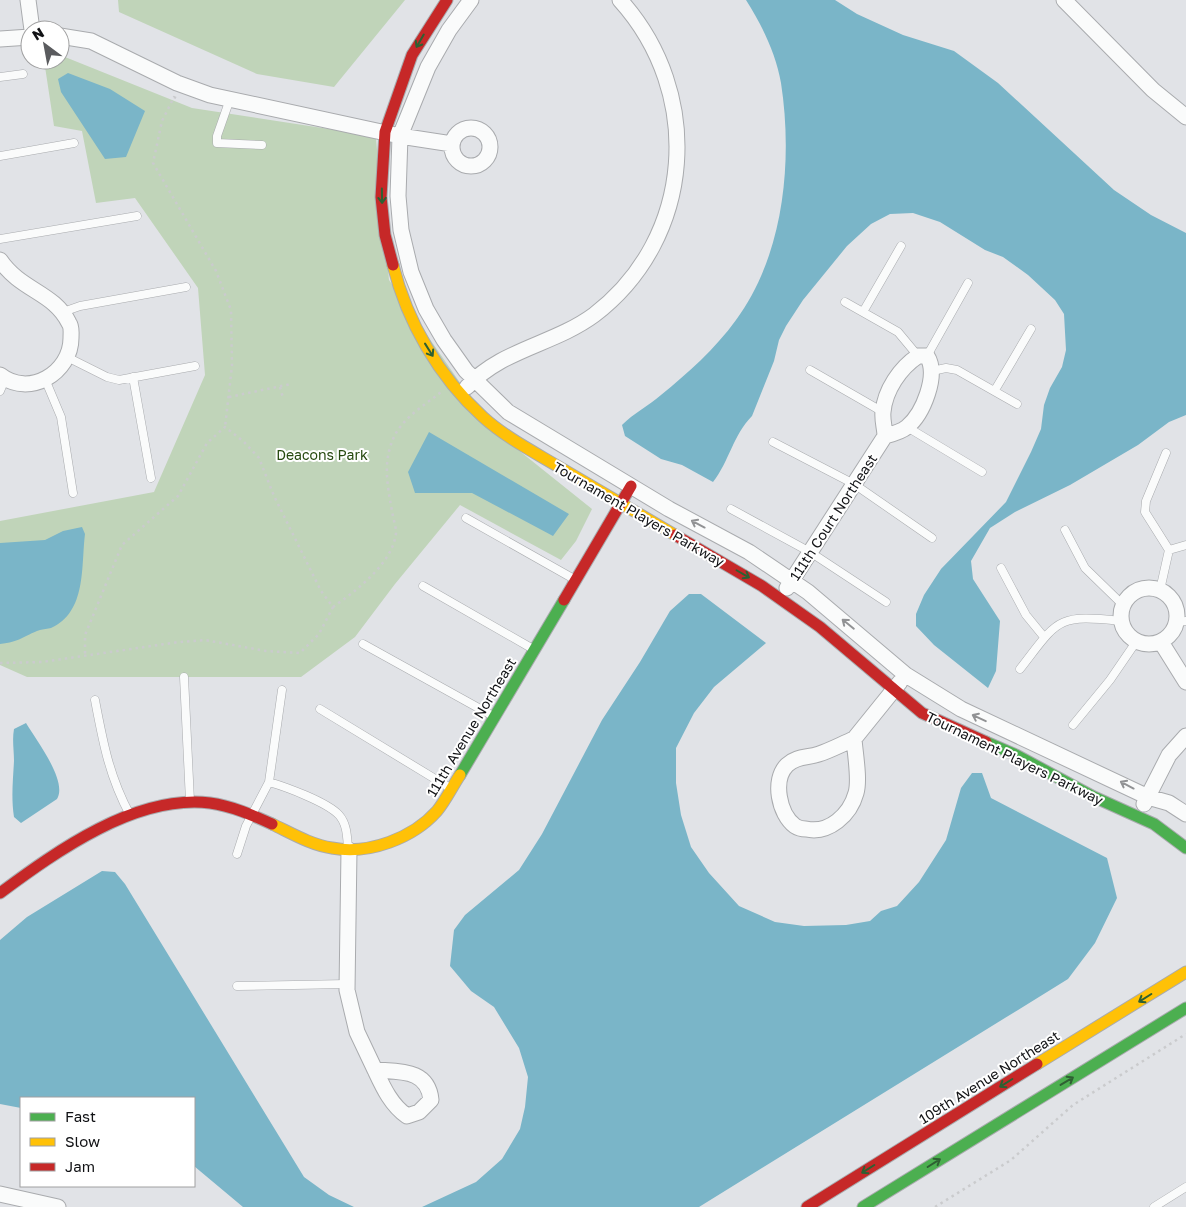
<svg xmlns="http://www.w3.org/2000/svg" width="1186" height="1207" font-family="'Golos Text',sans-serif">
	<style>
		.green { fill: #c0d4b9 }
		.water { fill: #7ab5c8 }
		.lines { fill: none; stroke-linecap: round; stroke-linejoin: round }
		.lane-casing { stroke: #a9abae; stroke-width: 9 }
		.street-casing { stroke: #a9abae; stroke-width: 17 }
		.fast-casing { stroke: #a9abae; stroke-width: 13 }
		.slow-casing { stroke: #a9abae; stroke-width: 13 }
		.jam-casing { stroke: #a9abae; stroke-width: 13 }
		.path { stroke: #cacbcd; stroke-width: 2.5; stroke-dasharray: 2.5 4; stroke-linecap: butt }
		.lane { stroke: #fafbfb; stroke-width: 8 }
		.street { stroke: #fafbfb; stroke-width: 15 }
		.fast { stroke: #4caf50; stroke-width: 11 }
		.slow { stroke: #ffc107; stroke-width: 11 }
		.jam { stroke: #c62828; stroke-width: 11 }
		.oneway { stroke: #2e6032 }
		.oneway2 { stroke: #919294 }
		.labels { text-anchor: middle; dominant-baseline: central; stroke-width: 4; stroke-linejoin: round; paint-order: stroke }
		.park-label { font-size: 14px; fill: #26490f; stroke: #fff }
		.street-label { font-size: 14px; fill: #111215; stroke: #fff }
	</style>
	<rect width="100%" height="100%" fill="#e1e3e7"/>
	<path class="green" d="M 118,0 L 405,0 L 334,87 L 257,74 L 119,12 Z
		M 60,55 L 192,108 L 368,135 L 376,139 L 389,280 L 492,429 L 592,509 L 576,541 L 561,560 L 460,505 L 395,584 L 355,637 L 301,677 L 27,677 L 0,665 L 0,521 L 154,492 L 205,375 L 198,288 L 135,198 L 96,203 L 82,131 L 54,126 L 44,60 L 60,60 Z"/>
	<path class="water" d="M 746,0 L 835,0 L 857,14 L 903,35 L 954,51 L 998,83 L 1114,190 L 1151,215 L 1186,233 L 1186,415 L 1169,422 L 1138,445 L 1070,485 L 1015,512 L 990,528 L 971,561 L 973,579 L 1000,621 L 996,671 L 988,688 L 934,645 L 916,626 L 916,614 L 924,595 L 941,569 L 1006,502 L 1031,452 L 1041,429 L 1044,405 L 1050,388 L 1062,367 L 1066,350 L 1064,314 L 1055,300 L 1028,275 L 1003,257 L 985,250 L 940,222 L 913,213 L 890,214 L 871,224 L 847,246 L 803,300 L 786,326 L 779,340 L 774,361 L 752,416 C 733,435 729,462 713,482 L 682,465 L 661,459 L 625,436 L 622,425 C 634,413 648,406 661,395 C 688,373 715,349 736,320 C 784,255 793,161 781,83 C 776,54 762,25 746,0 Z
		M 68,73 L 110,89 L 145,111 L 126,157 L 105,159 L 61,92 L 58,79 Z
		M 429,432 L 569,514 L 553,536 L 472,493 L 415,493 L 408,472 Z
		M 82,527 L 85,534 C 81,566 87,612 51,628 C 48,629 43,629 40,630 C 23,636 20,642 0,644 L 0,543 L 45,540 L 63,531 Z
		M 689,594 L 701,594 L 766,643 L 714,687 L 694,713 L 676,748 L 676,783 L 681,815 L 691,847 L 709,873 L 739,906 L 775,922 L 804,926 L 846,925 L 870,921 L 881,911 L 897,906 L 919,882 L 946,840 L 961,788 L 972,773 L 982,773 L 991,798 L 1107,858 L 1117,898 L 1095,943 L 1068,979 L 699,1207 L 422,1207 L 476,1182 L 502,1159 L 520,1129 L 525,1107 L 528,1077 L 519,1048 L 494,1007 L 471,991 L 450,966 L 454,930 L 465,915 L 519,870 L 542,834 L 602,720 L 640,662 L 670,611 Z
		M 26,723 C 36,740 68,781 57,799 L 21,823 L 14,817 C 11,798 13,780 14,761 C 14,750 12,740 14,729 Z
		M 102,871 L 115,872 L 125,884 L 304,1177 L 329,1195 L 354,1207 L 243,1207 L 194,1166 L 194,1098 L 21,1098 L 21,1108 L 0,1104 L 0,940 L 27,917 Z"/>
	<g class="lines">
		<defs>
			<path id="lane" d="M 0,77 L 23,74
				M 230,99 L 217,136 L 217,143 L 262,145
				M 0,156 L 74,143
				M 0,239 L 137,216
				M 845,302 L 898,332 L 918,356
				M 63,312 L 80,306 L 186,287
				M 863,312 L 901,246
				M 927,356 L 968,283
				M 67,357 L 107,377 L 119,380 L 195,366
				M 810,370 L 883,412
				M 932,371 L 946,368 L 957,370 L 1017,404
				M 133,377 L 151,478
				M 45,379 L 61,417 L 73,493
				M 995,390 L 1031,329
				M 0,391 L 5,379
				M 907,427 L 982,472
				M 773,442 L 854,484 L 932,538
				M 731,509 L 810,552 L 886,602
				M 466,518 L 574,579
				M 1065,530 L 1085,568 L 1123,605
				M 1169,550 L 1186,545
				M 1001,568 L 1026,615 L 1044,637
				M 423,586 L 533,649
				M 1160,590 L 1169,550 L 1145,512 L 1146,501 L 1166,453
				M 1177,622 L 1186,621
				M 363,644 L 493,716
				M 1020,669 C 1058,620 1056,614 1120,621
				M 184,677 L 190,801
				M 95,700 C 103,742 109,776 130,815
				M 320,709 L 450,788
				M 1073,725 L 1110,680 L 1136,642
				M 269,782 C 286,787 327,802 339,815 C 347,824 347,836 348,848
				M 237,854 L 246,826 L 269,782 L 282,690
				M 237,986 L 347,984
				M 1154,1207 L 1186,1187"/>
			<path id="street" d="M 28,0 L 32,30
				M 471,0 L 449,30 L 428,67 L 400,136 L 398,196 L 401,230 L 411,272 L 426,309 L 444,340 L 466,371 L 508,412 L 669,509 L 749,552 L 808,592 L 906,675 L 961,709 L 1148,797 L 1169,803 L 1186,814
				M 1064,0 L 1153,90 L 1186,117
				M 60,36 L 91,41 L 177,83 L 210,95 L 400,136 L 452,144
				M 0,39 L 30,37
				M452 147a19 19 0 1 1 38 0a19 19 0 1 1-38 0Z
				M 0,260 C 21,291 54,292 69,323 C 72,327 71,332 71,338 C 71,373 29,398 0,375
				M 918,356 L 927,356 C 939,375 923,414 907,427 C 901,432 893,434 885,436 C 885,429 882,420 883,412 C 885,390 900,368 918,356 Z
				M 467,387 C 502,349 553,345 594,315 C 695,238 704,93 620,0
				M1121 616a28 28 0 1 1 56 0a28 28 0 1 1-56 0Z
				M 787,588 L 885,436
				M 1161,642 L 1186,682
				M 854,739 C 855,753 860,780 856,793 C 850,815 829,834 806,829 C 802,829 798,828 795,826 C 779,814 772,780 787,765 C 797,756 807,758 819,754 C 831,750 842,744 854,739 Z
				M 854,739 L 900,682
				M 1144,804 L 1169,755 L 1186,736
				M 349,850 L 347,990 L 357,1032 L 375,1070
				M 375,1070 C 400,1072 428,1069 431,1100 L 419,1112 L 407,1116 C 391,1105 383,1087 375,1070 Z
				M 0,1194 L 58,1207"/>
			<path id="fast" d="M 986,742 L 1016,755 L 1094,797 L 1154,824 L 1186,848
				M 460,775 L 564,600
				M 863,1207 L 1186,1008"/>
			<path id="slow" d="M 393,265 C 407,322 439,377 483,417 C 505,437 534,452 559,467 C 598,490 636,512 675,535
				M 272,824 C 291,833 311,845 332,848 C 369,855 413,838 437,811 C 446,800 452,787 460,775
				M 1037,1064 L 1186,972"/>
			<path id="jam" d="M 393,265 L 385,235 L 381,197 L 385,132 L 412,55 L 447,0
				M 675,535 L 762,586 L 820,627 L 922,713 L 986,742
				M 564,600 L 631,486
				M 0,893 C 57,851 136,794 210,803 C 232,806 252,815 272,824
				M 807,1207 L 1037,1064"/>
		</defs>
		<use href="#lane" class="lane-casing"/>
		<use href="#street" class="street-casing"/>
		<use href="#fast" class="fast-casing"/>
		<use href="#slow" class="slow-casing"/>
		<use href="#jam" class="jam-casing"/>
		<path class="path" d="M 176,98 L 174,97 L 162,121 L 153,163 L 216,271 L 231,310 L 232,366 L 225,427
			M 280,387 L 283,398
			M 229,397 L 291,384
			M 333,607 C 356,591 393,563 396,533 C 396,526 393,518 392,511 C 387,483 382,459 396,433 C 406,416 426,404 441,392
			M 0,663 L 42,662 L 179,642 L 205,640 L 266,651 L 300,653 L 319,634 L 333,607 L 321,591 L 274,496 L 259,458 L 243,441 L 225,427 L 207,443 L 178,496 L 122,545 L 85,635 L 85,657
			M 935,1207 L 1011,1160 L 1073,1105 L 1186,1034"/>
		<use href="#lane" class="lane"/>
		<use href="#street" class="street"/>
		<use href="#fast" class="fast"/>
		<use href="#slow" class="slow"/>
		<use href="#jam" class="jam"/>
	</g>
	<defs><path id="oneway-shaft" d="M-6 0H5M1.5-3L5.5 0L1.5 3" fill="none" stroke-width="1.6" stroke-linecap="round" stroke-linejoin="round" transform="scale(1.25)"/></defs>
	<g class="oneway">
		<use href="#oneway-shaft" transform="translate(420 41) rotate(120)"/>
		<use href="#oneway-shaft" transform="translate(382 196) rotate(89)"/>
		<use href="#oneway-shaft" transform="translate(429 350) rotate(58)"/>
		<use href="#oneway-shaft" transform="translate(743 574) rotate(30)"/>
		<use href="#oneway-shaft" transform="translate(1145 998) rotate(148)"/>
		<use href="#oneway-shaft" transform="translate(1067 1081) rotate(-31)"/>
		<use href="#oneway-shaft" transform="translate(1006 1083) rotate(148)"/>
		<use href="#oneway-shaft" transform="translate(934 1163) rotate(-32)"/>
		<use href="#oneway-shaft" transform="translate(868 1169) rotate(148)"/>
	</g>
	<g class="oneway2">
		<use href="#oneway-shaft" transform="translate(698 524) rotate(-152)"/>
		<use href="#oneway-shaft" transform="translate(848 624) rotate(-141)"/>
		<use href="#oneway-shaft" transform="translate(979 718) rotate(-155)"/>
		<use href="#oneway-shaft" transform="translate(1127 785) rotate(-152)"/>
	</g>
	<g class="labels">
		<g class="park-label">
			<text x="322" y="454">Deacons Park</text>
		</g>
		<g class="street-label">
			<text transform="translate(639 514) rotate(30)">Tournament Players Parkway</text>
			<text transform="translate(833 517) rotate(-57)">111th Court Northeast</text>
			<text transform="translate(471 727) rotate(-59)">111th Avenue Northeast</text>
			<text transform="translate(1015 758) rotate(26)">Tournament Players Parkway</text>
			<text transform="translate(989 1077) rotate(-32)">109th Avenue Northeast</text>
		</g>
	</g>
	<rect x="20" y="1097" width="175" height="90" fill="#ffffff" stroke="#a0a0a1"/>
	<rect x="30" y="1113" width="25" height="8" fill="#4caf50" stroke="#a0a0a1"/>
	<text x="65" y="1122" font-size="15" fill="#111215">Fast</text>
	<rect x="30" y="1138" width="25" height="8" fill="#ffc107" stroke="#a0a0a1"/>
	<text x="65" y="1147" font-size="15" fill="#111215">Slow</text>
	<rect x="30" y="1163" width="25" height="8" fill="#c62828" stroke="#a0a0a1"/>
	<text x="65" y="1172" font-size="15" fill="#111215">Jam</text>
	<g transform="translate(45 45) rotate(328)"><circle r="24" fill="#ffffff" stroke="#a0a0a1"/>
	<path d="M0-4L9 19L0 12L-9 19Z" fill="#5a5b5e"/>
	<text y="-8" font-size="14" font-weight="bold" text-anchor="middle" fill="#111215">N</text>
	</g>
</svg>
